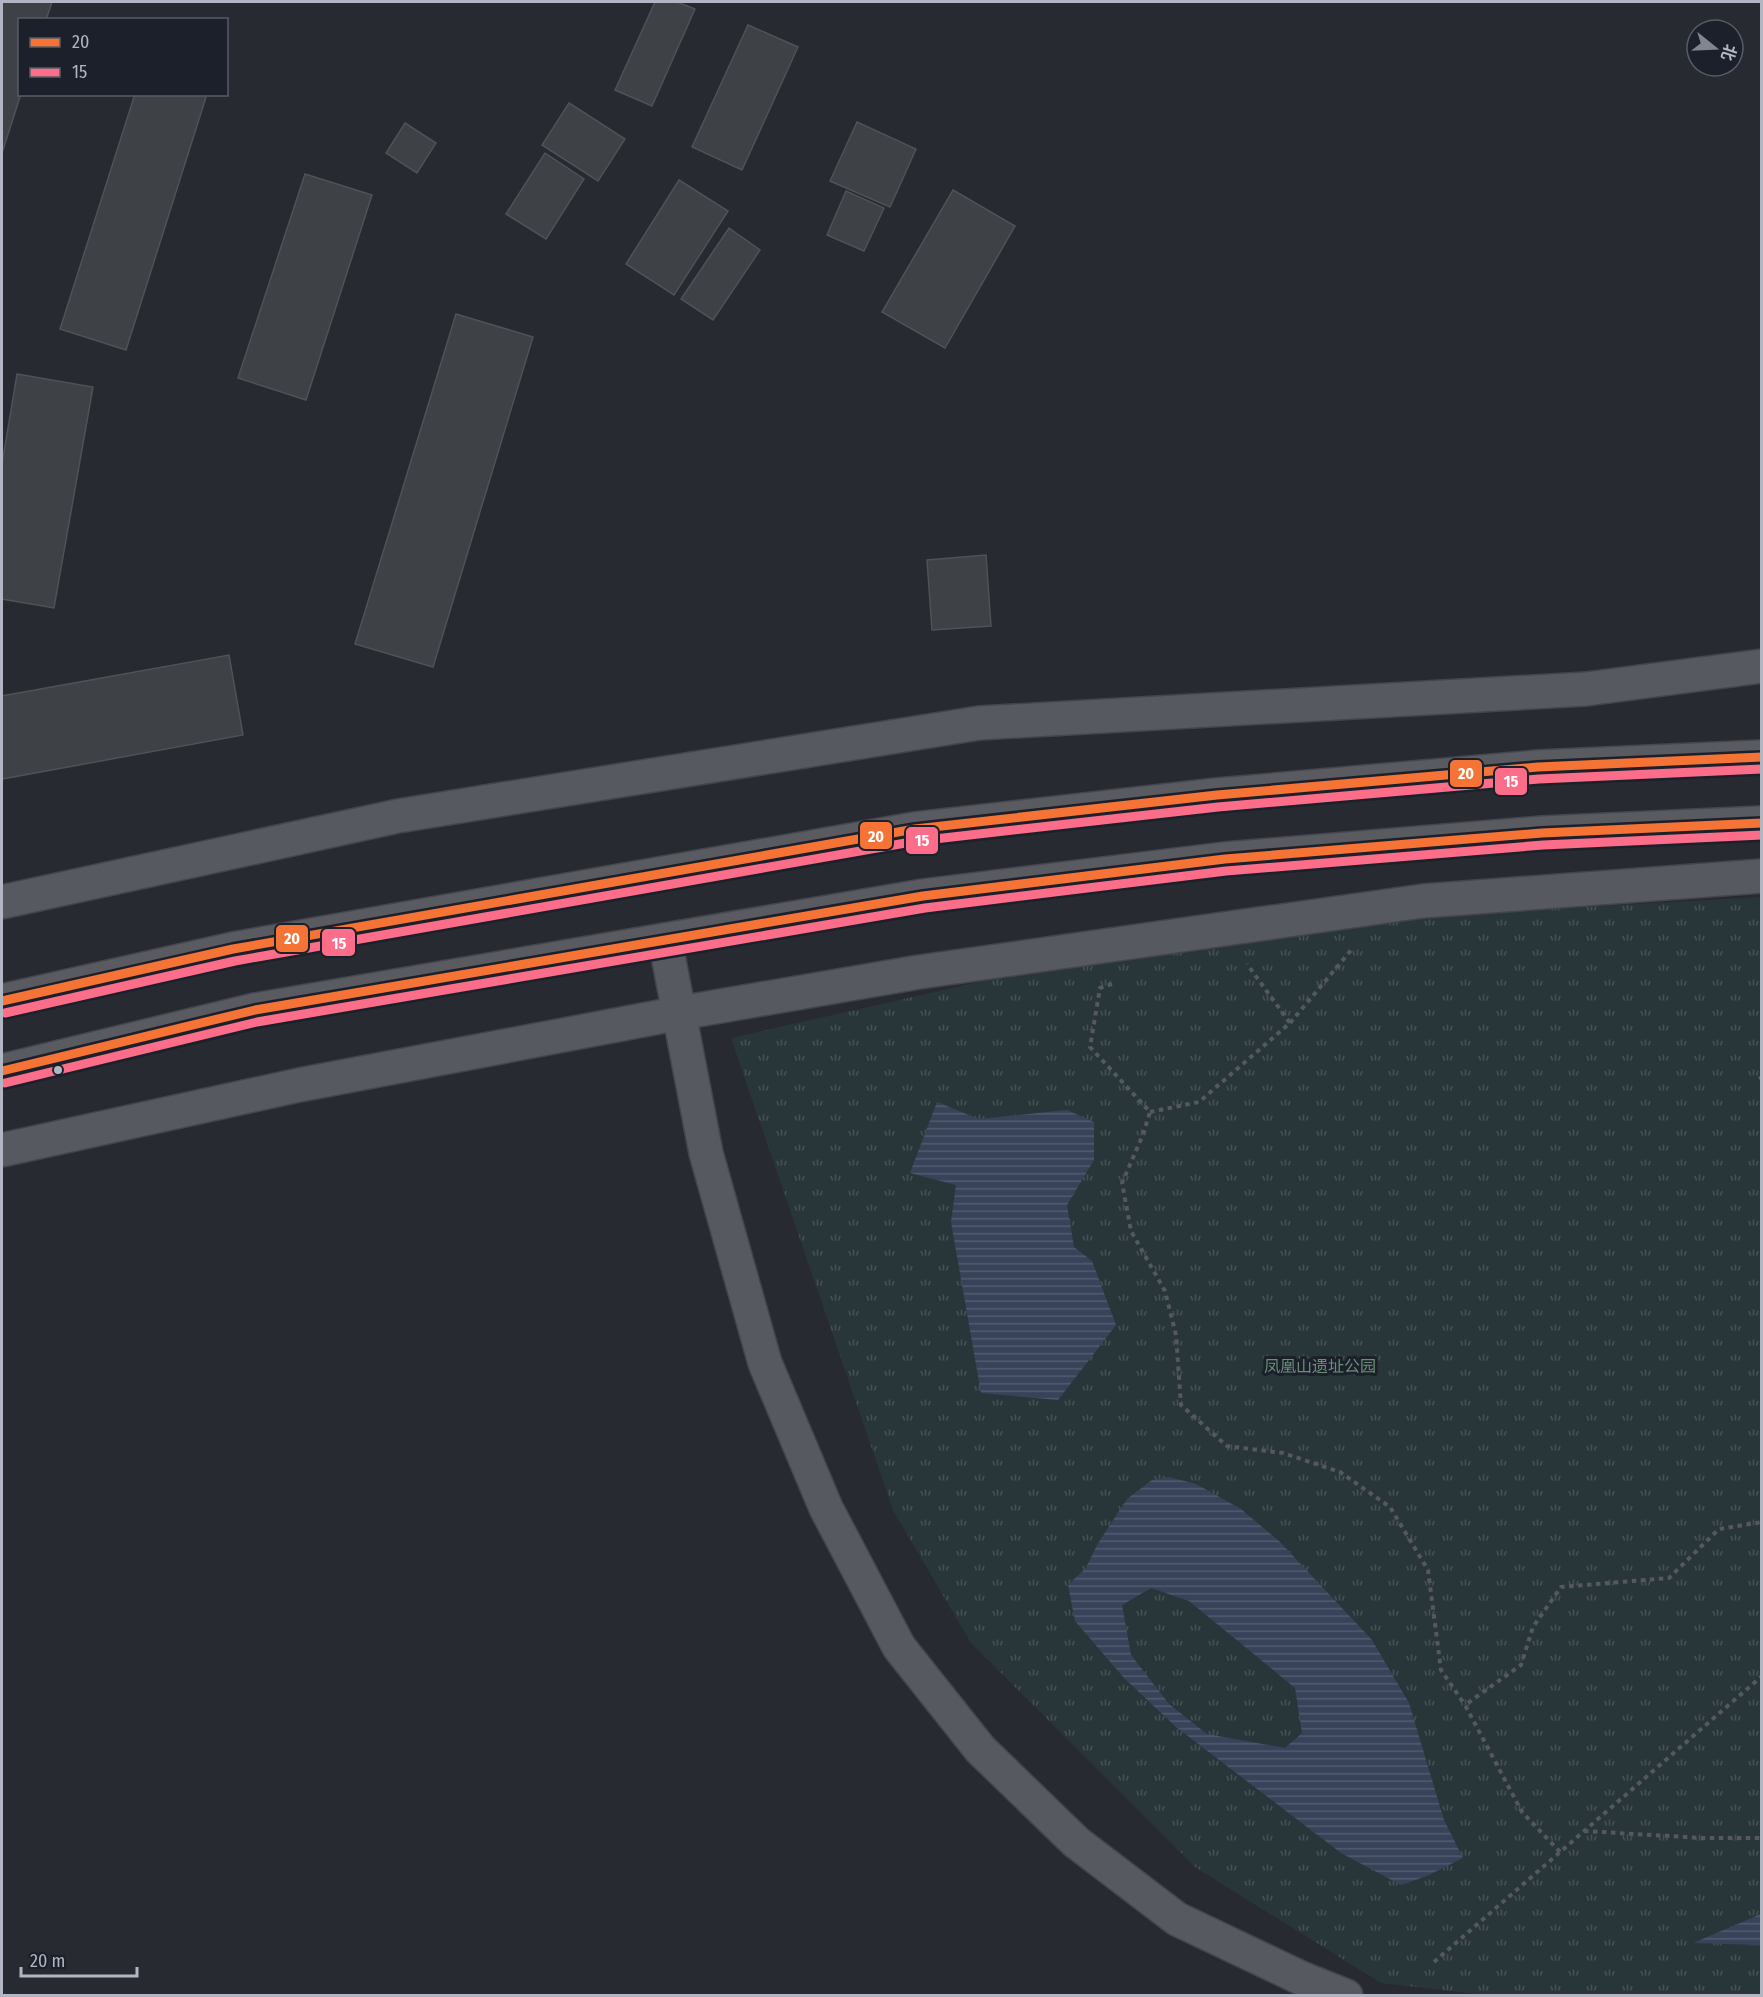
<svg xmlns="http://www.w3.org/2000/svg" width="1763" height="1997" font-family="'Fira Sans Condensed','Noto Sans SC',sans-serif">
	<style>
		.grass { fill: url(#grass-tufts) }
		.water { fill: url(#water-rules); fill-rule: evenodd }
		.building { fill: #3e4146; stroke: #4e5259; stroke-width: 1.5 }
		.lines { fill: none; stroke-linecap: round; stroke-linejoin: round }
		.tertiary-casing { stroke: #42454a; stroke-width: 36 }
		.primary-casing { stroke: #44474e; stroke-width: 36 }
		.path { stroke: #55585d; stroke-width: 4; stroke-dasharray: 4.5 4.5; stroke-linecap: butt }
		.tertiary { stroke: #565960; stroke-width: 33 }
		.primary { stroke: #595b61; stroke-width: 33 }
		.bus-1-casing { stroke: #1b202b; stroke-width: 14 }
		.bus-2-casing { stroke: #1b202b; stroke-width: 14 }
		.bus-1 { stroke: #f57335; stroke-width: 9 }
		.bus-2 { stroke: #fb6d88; stroke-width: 9 }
		.bus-dot { fill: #b1b6c2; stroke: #1b202b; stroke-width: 2 }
		.labels { text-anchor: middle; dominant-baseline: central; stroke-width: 6; stroke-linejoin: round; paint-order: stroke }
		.park-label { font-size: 16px; fill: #6b9077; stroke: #1b202b }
		.line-badge { stroke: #1b202b; stroke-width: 2 }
		.badge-label { font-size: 16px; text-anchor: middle; font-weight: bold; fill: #fff }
	</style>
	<defs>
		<pattern id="grass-tufts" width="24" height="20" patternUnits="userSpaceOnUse" patternTransform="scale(1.5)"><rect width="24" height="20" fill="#293639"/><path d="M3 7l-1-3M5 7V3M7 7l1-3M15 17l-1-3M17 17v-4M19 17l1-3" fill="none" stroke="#465154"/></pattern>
		<pattern id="water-rules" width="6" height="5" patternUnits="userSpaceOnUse" patternTransform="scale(1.5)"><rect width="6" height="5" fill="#384359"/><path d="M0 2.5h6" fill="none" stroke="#525c6f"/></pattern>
	</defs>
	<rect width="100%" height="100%" fill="#272a31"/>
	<path class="grass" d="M 1761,897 L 1761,1995 L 1495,1996 L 1381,1983 L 1195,1867 L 971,1643 L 893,1510 L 731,1038 L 1219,928 Z"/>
	<path class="water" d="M 937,1102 L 979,1119 L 1067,1110 L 1094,1122 L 1094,1160 L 1067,1205 L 1074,1247 L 1092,1261 L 1116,1325 L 1058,1400 L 981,1393 L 951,1222 L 956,1185 L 910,1173 Z
		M 1169,1477 L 1196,1484 L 1241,1509 L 1280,1542 L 1372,1640 L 1409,1703 L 1444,1820 L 1463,1858 L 1427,1876 L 1401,1885 L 1341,1853 L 1176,1727 L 1124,1678 L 1075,1621 L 1068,1585 L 1086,1568 L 1097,1545 L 1127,1499 L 1152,1480 ZM 1151,1588 L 1189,1601 L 1295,1688 L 1302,1733 L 1285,1748 L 1207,1734 L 1169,1704 L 1131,1655 L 1122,1605 Z
		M 1761,1914 L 1761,1945 L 1693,1943 Z"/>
	<path class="building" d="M 2,2 L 52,2 L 46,20 L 20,20 L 21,94 L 2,153 Z
		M 655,2 L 677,2 L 695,9 L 652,106 L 615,90 Z
		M 748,25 L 798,47 L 742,170 L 692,147 Z
		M 135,94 L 207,94 L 126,350 L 60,329 Z
		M 569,103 L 625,139 L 598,181 L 542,145 Z
		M 857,122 L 916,149 L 890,207 L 830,181 Z
		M 405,123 L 436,143 L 417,173 L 386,153 Z
		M 545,153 L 584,179 L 546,239 L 506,214 Z
		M 305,174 L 372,195 L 306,400 L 238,378 Z
		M 679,180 L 728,211 L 674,295 L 626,264 Z
		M 953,190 L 1015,226 L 945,348 L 882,312 Z
		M 846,191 L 884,208 L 864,251 L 827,235 Z
		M 729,228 L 760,250 L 713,320 L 681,299 Z
		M 456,314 L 533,337 L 433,667 L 355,644 Z
		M 17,374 L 93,387 L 54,608 L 2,599 L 2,464 Z
		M 986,555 L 991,626 L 932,630 L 927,560 Z
		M 229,655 L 243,735 L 2,779 L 2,696 Z"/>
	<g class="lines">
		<defs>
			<path id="tertiary" d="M 2,902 L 398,816 L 979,723 L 1586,689 L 1762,666
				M 665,940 L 706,1153 L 765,1363 L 826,1508 L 899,1647 L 980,1749 L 1076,1842 L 1177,1919 L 1301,1978 L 1346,1996
				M 2,1150 L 299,1085 L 680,1013 L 919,972 L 1423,901 L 1762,876"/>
			<path id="primary" d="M 2,1001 L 233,949 L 915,829 L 1217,795 L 1538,767 L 1762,757
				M 2,1071 L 255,1010 L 923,896 L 1225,859 L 1542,833 L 1762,823"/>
		</defs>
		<use href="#tertiary" class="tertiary-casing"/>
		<use href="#primary" class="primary-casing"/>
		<path class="path" d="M 1112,984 L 1100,988 L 1090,1047 L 1150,1112 L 1142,1137 L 1122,1183 L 1131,1231 L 1165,1291 L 1176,1335 L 1181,1405 L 1227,1446 L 1283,1453 L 1340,1472 L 1390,1507 L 1428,1570 L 1441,1670 L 1465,1705
			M 1290,1023 L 1353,948
			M 1759,1079 L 1762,1077
			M 1150,1112 L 1199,1102 L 1290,1023 L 1247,964
			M 1584,1831 L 1702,1838 L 1762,1838
			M 1560,1852 L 1522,1812 L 1465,1705 L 1521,1665 L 1533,1627 L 1561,1587 L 1669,1578 L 1719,1529 L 1762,1522
			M 1434,1962 L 1762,1676"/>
		<use href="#tertiary" class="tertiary"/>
		<use href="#primary" class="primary"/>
		<defs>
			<path id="bus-1" d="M 2,1001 L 233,949 L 915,829 L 1217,795 L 1538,767 L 1762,757
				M 2,1071 L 255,1010 L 923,896 L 1225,859 L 1542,833 L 1762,823"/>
			<path id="bus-2" d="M 5,1013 L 235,961 L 917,841 L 1218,807 L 1539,779 L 1762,769
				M 5,1083 L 257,1022 L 925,908 L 1226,871 L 1543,845 L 1762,835"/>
		</defs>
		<use href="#bus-1" class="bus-1-casing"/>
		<use href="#bus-2" class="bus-2-casing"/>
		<use href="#bus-1" class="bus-1"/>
		<use href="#bus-2" class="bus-2"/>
	</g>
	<circle class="bus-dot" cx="58" cy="1070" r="5"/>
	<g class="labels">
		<g class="park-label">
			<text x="1320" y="1366">凤凰山遗址公园</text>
		</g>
	</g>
	<g class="line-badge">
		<rect x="1449" y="759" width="34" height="29" rx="6" fill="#f57335"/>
		<rect x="1494" y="767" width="34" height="29" rx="6" fill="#fb6d88"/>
		<rect x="859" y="821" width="34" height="29" rx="6" fill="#f57335"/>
		<rect x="905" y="826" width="34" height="29" rx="6" fill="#fb6d88"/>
		<rect x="275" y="924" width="34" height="29" rx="6" fill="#f57335"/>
		<rect x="321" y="928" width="35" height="29" rx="6" fill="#fb6d88"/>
	</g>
	<g class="badge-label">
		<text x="1466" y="779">20</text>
		<text x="1511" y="787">15</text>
		<text x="876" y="842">20</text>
		<text x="922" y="846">15</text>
		<text x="292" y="944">20</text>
		<text x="339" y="949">15</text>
	</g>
	<rect width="1763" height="1997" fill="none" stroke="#b1b6c2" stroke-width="6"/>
	<rect x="18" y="18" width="210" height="78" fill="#1b202b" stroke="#575c67" stroke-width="1.5"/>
	<rect x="30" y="38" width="30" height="9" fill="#f57335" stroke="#575c67" stroke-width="1.5"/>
	<text x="72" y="48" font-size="18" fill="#b1b6c2">20</text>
	<rect x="30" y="68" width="30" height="9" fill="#fb6d88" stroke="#575c67" stroke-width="1.5"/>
	<text x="72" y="78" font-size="18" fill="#b1b6c2">15</text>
	<g transform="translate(1715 48) rotate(108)"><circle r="28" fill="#1b202b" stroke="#575c67" stroke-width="1.5"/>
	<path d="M0-4.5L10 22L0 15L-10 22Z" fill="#81858f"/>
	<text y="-9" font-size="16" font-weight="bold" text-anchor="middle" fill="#b1b6c2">北</text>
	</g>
	<path d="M21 1967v9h116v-9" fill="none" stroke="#b1b6c2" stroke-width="3"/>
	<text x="30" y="1967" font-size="18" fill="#b1b6c2" stroke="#1b202b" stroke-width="4.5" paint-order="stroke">20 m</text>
</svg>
